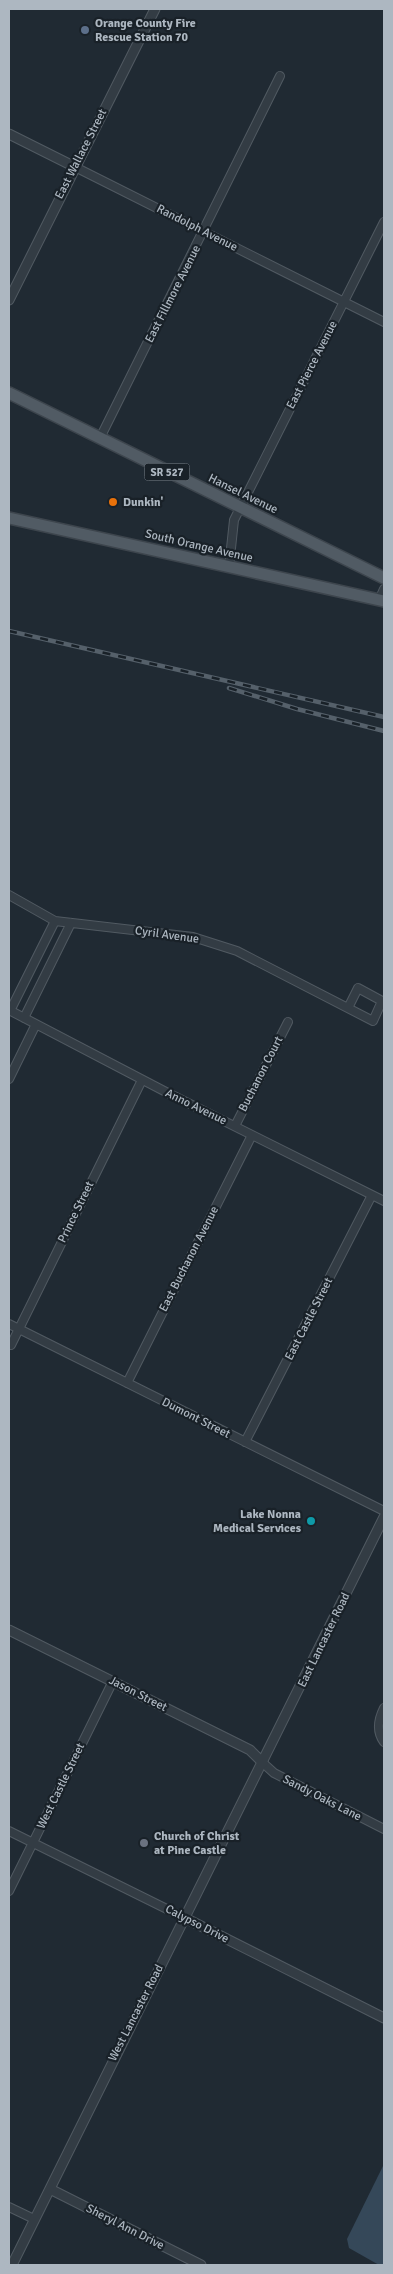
<svg xmlns="http://www.w3.org/2000/svg" width="393" height="2274" font-family="Signika,sans-serif">
	<style>
		.water { fill: #354859 }
		.lines { fill: none; stroke-linecap: round; stroke-linejoin: round }
		.minor-casing { stroke: #515a62; stroke-width: 10 }
		.tertiary-casing { stroke: #515a62; stroke-width: 11 }
		.primary-casing { stroke: #3d454d; stroke-width: 14 }
		.minor { stroke: #333c44; stroke-width: 8 }
		.tertiary { stroke: #333c44; stroke-width: 9 }
		.primary { stroke: #515b64; stroke-width: 11 }
		.rail-casing { stroke: #55606a; stroke-width: 4.5 }
		.rail { stroke: #192128; stroke-width: 2.5; stroke-dasharray: 8; stroke-linecap: butt }
		.service-dot { fill: #5c6f8a; stroke: #192128; stroke-width: 2 }
		.food-dot { fill: #e8710a; stroke: #192128; stroke-width: 2 }
		.culture-dot { fill: #0f9aa8; stroke: #192128; stroke-width: 2 }
		.worship-dot { fill: #6b7280; stroke: #192128; stroke-width: 2 }
		.labels { text-anchor: middle; dominant-baseline: central; stroke-width: 4.5; stroke-linejoin: round; paint-order: stroke }
		.shield { fill: #192128; stroke: #818a93; stroke-width: 1 }
		.shield-label { font-size: 11px; font-weight: bold; fill: #adb7c1 }
		.poi-label { font-size: 12px; font-weight: bold; fill: #adb7c1; stroke: #192128; text-anchor: start }
		.street-label { font-size: 12px; fill: #adb7c1; stroke: #192128 }
	</style>
	<rect width="100%" height="100%" fill="#202a33"/>
	<path class="water" d="M 384,2164 L 384,2265 L 379,2265 L 349,2248 L 347,2239 Z"/>
	<g class="lines">
		<defs>
			<path id="minor" d="M 75,167 L 384,322
				M 100,438 L 280,76
				M 229,567 L 234,520 L 384,222
				M 379,600 L 384,589
				M 9,895 L 55,921 L 193,937 L 237,951 L 373,1021 L 382,1001 L 358,988 L 348,1008
				M 9,1010 L 166,1092 L 384,1201
				M 10,1011 L 55,921
				M 24,1018 L 71,923
				M 9,1079 L 36,1024
				M 235,1126 L 288,1022
				M 9,1324 L 384,1511
				M 11,1345 L 142,1080
				M 127,1383 L 252,1135
				M 245,1442 L 372,1195
				M 384,1708 C 378,1720 376,1731 384,1742
				M 263,1763 L 274,1773 L 384,1829
				M 9,1831 L 185,1918
				M 9,1891 L 113,1681
				M 9,2207 L 34,2219"/>
			<path id="tertiary" d="M 9,134 L 75,167
				M 9,300 L 155,9
				M 9,1630 L 250,1750 L 263,1763
				M 185,1918 L 384,2018
				M 50,2189 L 201,2265
				M 12,2265 L 384,1517"/>
			<path id="primary" d="M 9,393 L 384,578
				M 9,518 L 384,601"/>
		</defs>
		<use href="#minor" class="minor-casing"/>
		<use href="#tertiary" class="tertiary-casing"/>
		<use href="#primary" class="primary-casing"/>
		<use href="#minor" class="minor"/>
		<use href="#tertiary" class="tertiary"/>
		<use href="#primary" class="primary"/>
		<defs>
			<path id="rail" d="M 9,631 L 384,717
				M 229,688 L 297,709 L 384,731"/>
		</defs>
		<use href="#rail" class="rail-casing"/>
		<use href="#rail" class="rail"/>
	</g>
	<circle class="service-dot" cx="85" cy="30" r="5"/>
	<circle class="food-dot" cx="113" cy="502" r="5"/>
	<circle class="culture-dot" cx="311" cy="1521" r="5"/>
	<circle class="worship-dot" cx="144" cy="1843" r="5"/>
	<g class="labels">
		<rect class="shield" x="144.5" y="463.5" width="45" height="17" rx="4"/>
		<g class="shield-label">
			<text x="167" y="472">SR 527</text>
		</g>
		<g class="poi-label">
			<text x="95" y="23">Orange County Fire<tspan x="95" dy="14">Rescue Station 70</tspan></text>
			<text x="123" y="502">Dunkin'</text>
			<text x="301" y="1514" text-anchor="end">Lake Nonna<tspan x="301" dy="14">Medical Services</tspan></text>
			<text x="154" y="1836">Church of Christ<tspan x="154" dy="14">at Pine Castle</tspan></text>
		</g>
		<g class="street-label">
			<text transform="translate(81 154) rotate(-63)">East Wallace Street</text>
			<text transform="translate(197 228) rotate(27)">Randolph Avenue</text>
			<text transform="translate(173 294) rotate(-63)">East Fillmore Avenue</text>
			<text transform="translate(312 365) rotate(-63)">East Pierce Avenue</text>
			<text transform="translate(243 494) rotate(26)">Hansel Avenue</text>
			<text transform="translate(199 546) rotate(13)">South Orange Avenue</text>
			<text transform="translate(167 935) rotate(8)">Cyril Avenue</text>
			<text transform="translate(261 1074) rotate(-63)">Buchanon Court</text>
			<text transform="translate(196 1107) rotate(26)">Anno Avenue</text>
			<text transform="translate(76 1212) rotate(-64)">Prince Street</text>
			<text transform="translate(189 1259) rotate(-63)">East Buchanon Avenue</text>
			<text transform="translate(309 1319) rotate(-63)">East Castle Street</text>
			<text transform="translate(196 1418) rotate(27)">Dumont Street</text>
			<text transform="translate(324 1640) rotate(-64)">East Lancaster Road</text>
			<text transform="translate(138 1694) rotate(27)">Jason Street</text>
			<text transform="translate(61 1786) rotate(-64)">West Castle Street</text>
			<text transform="translate(322 1798) rotate(27)">Sandy Oaks Lane</text>
			<text transform="translate(197 1924) rotate(27)">Calypso Drive</text>
			<text transform="translate(136 2013) rotate(-63)">West Lancaster Road</text>
			<text transform="translate(125 2227) rotate(27)">Sheryl Ann Drive</text>
		</g>
	</g>
	<rect width="393" height="2274" fill="none" stroke="#adb7c1" stroke-width="20"/>
</svg>
